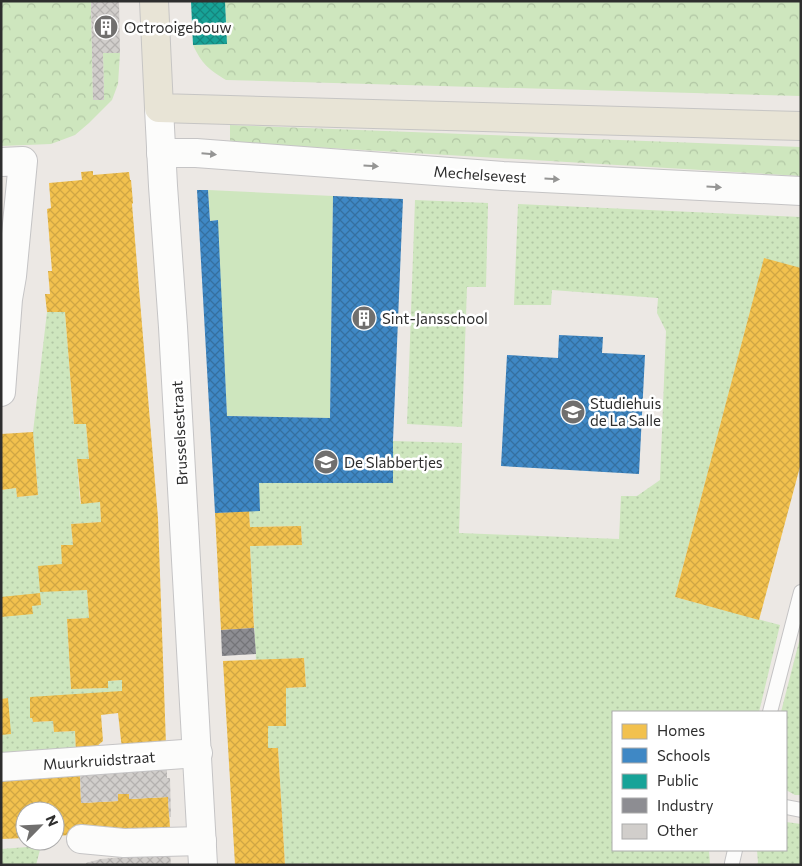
<svg xmlns="http://www.w3.org/2000/svg" width="802" height="866" font-family="Commissioner,sans-serif">
	<style>
		.grass { fill: #cee6be }
		.forest { fill: url(#forest-crowns) }
		.garden { fill: url(#garden-dots) }
		.homes { fill: url(#homes-cross-hatch) }
		.schools { fill: url(#schools-cross-hatch) }
		.public { fill: url(#public-cross-hatch) }
		.industry { fill: url(#industry-cross-hatch) }
		.building { fill: url(#building-cross-hatch) }
		.lines { fill: none; stroke-linecap: round; stroke-linejoin: round }
		.service-casing { stroke: #c5c4c5; stroke-width: 16 }
		.minor-casing { stroke: #c5c4c5; stroke-width: 30 }
		.tertiary-casing { stroke: #c5c4c5; stroke-width: 30 }
		.primary-casing { stroke: #c6c5c4; stroke-width: 30 }
		.service { stroke: #fcfcfb; stroke-width: 14 }
		.minor { stroke: #fcfcfb; stroke-width: 28 }
		.tertiary { stroke: #fcfcfb; stroke-width: 28 }
		.primary { stroke: #e8e4d6; stroke-width: 28 }
		.oneway { fill: #959594 }
		.labels { text-anchor: middle; dominant-baseline: central; stroke-width: 5; stroke-linejoin: round; paint-order: stroke }
		.poi-label { font-size: 15px; fill: #2e2e2e; stroke: #fff; text-anchor: start }
		.street-label { font-size: 15px; fill: #2e2e2e; stroke: #fff }
	</style>
	<defs>
		<pattern id="forest-crowns" width="20" height="18" patternUnits="userSpaceOnUse" patternTransform="scale(1.25)"><rect width="20" height="18" fill="#cee6be"/><path d="M2 6a3 3 0 1 1 6 0M12 15a3 3 0 1 1 6 0" fill="none" stroke="#b1c6a4"/></pattern>
		<pattern id="garden-dots" width="8" height="8" patternUnits="userSpaceOnUse" patternTransform="scale(1.25)"><rect width="8" height="8" fill="#cee6be"/><path d="M2 2h.1M6 6h.1" fill="none" stroke="#b1c6a4" stroke-width="1.8" stroke-linecap="round"/></pattern>
		<pattern id="homes-cross-hatch" width="8" height="8" patternUnits="userSpaceOnUse" patternTransform="scale(1.25)"><rect width="8" height="8" fill="#f2c14e"/><path d="M0 0l8 8M0 8l8-8" fill="none" stroke="#d0a644"/></pattern>
		<pattern id="schools-cross-hatch" width="8" height="8" patternUnits="userSpaceOnUse" patternTransform="scale(1.25)"><rect width="8" height="8" fill="#3f88c5"/><path d="M0 0l8 8M0 8l8-8" fill="none" stroke="#3570a0"/></pattern>
		<pattern id="public-cross-hatch" width="8" height="8" patternUnits="userSpaceOnUse" patternTransform="scale(1.25)"><rect width="8" height="8" fill="#17a398"/><path d="M0 0l8 8M0 8l8-8" fill="none" stroke="#15857c"/></pattern>
		<pattern id="industry-cross-hatch" width="8" height="8" patternUnits="userSpaceOnUse" patternTransform="scale(1.25)"><rect width="8" height="8" fill="#8d8d92"/><path d="M0 0l8 8M0 8l8-8" fill="none" stroke="#747478"/></pattern>
		<pattern id="building-cross-hatch" width="8" height="8" patternUnits="userSpaceOnUse" patternTransform="scale(1.25)"><rect width="8" height="8" fill="#d1cecb"/><path d="M0 0l8 8M0 8l8-8" fill="none" stroke="#b4b1af"/></pattern>
	</defs>
	<rect width="100%" height="100%" fill="#ece8e4"/>
	<path class="grass" d="M 208,190 L 333,196 L 330,418 L 227,416 L 217,220 L 210,221 Z"/>
	<path class="forest" d="M 1,1 L 91,1 L 93,100 L 104,100 L 103,53 L 120,53 L 118,84 L 112,100 L 89,123 L 75,135 L 51,144 L 1,146 Z
		M 225,1 L 801,1 L 801,96 L 226,80 C 208,69 202,64 193,45 L 227,44 Z
		M 230,125 L 801,147 L 801,176 L 230,142 Z"/>
	<path class="garden" d="M 415,200 L 488,203 L 486,287 L 467,287 L 462,427 L 407,424 Z
		M 518,204 L 801,217 L 801,268 L 764,259 L 675,597 L 780,625 L 759,712 L 613,712 L 613,850 L 709,850 L 710,865 L 309,865 L 308,863 L 285,865 L 278,748 L 268,748 L 268,726 L 286,726 L 286,688 L 306,687 L 304,658 L 256,660 L 250,546 L 302,545 L 301,526 L 250,527 L 249,511 L 259,483 L 393,483 L 393,441 L 462,443 L 459,533 L 619,539 L 621,496 L 637,496 L 660,480 L 666,331 L 657,313 L 658,298 L 552,290 L 551,305 L 514,305 Z
		M 47,312 L 65,312 L 74,424 L 86,424 L 89,459 L 77,460 L 80,503 L 100,502 L 101,522 L 71,524 L 73,545 L 61,546 L 87,590 L 89,618 L 67,619 L 71,689 L 108,688 L 108,681 L 122,680 L 122,691 L 30,718 L 32,718 L 33,722 L 53,721 L 54,732 L 75,731 L 76,753 L 1,758 L 1,490 L 16,488 L 17,497 L 38,495 L 33,432 Z
		M 801,634 L 801,795 L 795,795 L 786,790 L 786,712 L 781,712 Z
		M 786,822 L 801,824 L 801,865 L 757,865 L 758,862 L 757,850 L 786,850 Z
		M 41,846 L 36,865 L 1,865 L 1,849 Z"/>
	<path class="homes" d="M 93,171 L 93,175 L 129,172 L 130,180 L 131,180 L 133,203 L 132,204 L 158,518 L 166,745 L 122,749 L 118,713 L 101,715 L 103,741 L 90,752 L 76,753 L 75,731 L 54,732 L 53,721 L 33,722 L 32,718 L 30,718 L 30,697 L 122,691 L 122,680 L 108,681 L 108,688 L 71,689 L 67,619 L 89,618 L 87,590 L 40,592 L 38,566 L 62,564 L 61,545 L 73,545 L 71,524 L 101,522 L 100,502 L 81,504 L 77,459 L 89,459 L 86,424 L 74,424 L 65,312 L 47,312 L 45,294 L 50,294 L 48,271 L 52,271 L 47,209 L 51,208 L 49,183 L 82,180 L 81,172 Z
		M 764,258 L 801,268 L 801,463 L 759,620 L 675,597 Z
		M 33,432 L 38,495 L 17,497 L 16,488 L 1,490 L 1,434 Z
		M 249,511 L 250,527 L 301,526 L 302,545 L 250,546 L 254,628 L 221,630 L 215,513 Z
		M 40,593 L 41,605 L 32,606 L 33,614 L 1,617 L 1,597 Z
		M 304,658 L 306,687 L 286,688 L 286,726 L 268,726 L 268,748 L 278,748 L 285,865 L 235,865 L 223,661 Z
		M 8,698 L 11,734 L 1,735 L 1,699 Z
		M 80,771 L 81,803 L 118,801 L 118,794 L 129,794 L 129,799 L 168,797 L 170,828 L 55,836 L 55,811 L 25,811 L 25,838 L 1,839 L 1,777 Z"/>
	<path class="schools" d="M 197,190 L 208,190 L 210,221 L 218,220 L 227,416 L 330,418 L 333,196 L 403,199 L 393,441 L 393,483 L 259,483 L 260,511 L 215,513 Z
		M 559,335 L 603,337 L 602,353 L 645,355 L 639,474 L 501,466 L 507,355 L 558,358 Z"/>
	<path class="public" d="M 191,1 L 225,1 L 227,44 L 193,45 Z"/>
	<path class="industry" d="M 254,628 L 256,654 L 222,656 L 221,630 Z"/>
	<path class="building" d="M 91,1 L 119,1 L 120,53 L 103,53 L 104,100 L 93,100 Z
		M 167,767 L 167,778 L 170,778 L 171,817 L 169,817 L 168,797 L 129,799 L 129,794 L 118,794 L 118,801 L 81,803 L 80,771 Z
		M 170,853 L 171,865 L 87,865 L 86,863 L 101,859 Z"/>
	<g class="lines">
		<defs>
			<path id="service" d="M 770,712 L 801,592
				M 786,807 L 801,810
				M 732,863 L 735,850"/>
			<path id="minor" d="M 161,153 L 196,153 L 503,176 L 801,191
				M 1,162 L 23,161 L 12,276 L 8,299 L 1,392
				M 1,767 L 198,753
				M 81,839 L 124,843 L 202,841"/>
			<path id="tertiary" d="M 159,108 L 163,186 L 173,327 L 203,865"/>
			<path id="primary" d="M 154,1 L 159,108 L 801,126"/>
		</defs>
		<use href="#service" class="service-casing"/>
		<use href="#minor" class="minor-casing"/>
		<use href="#tertiary" class="tertiary-casing"/>
		<use href="#primary" class="primary-casing"/>
		<use href="#service" class="service"/>
		<use href="#minor" class="minor"/>
		<use href="#tertiary" class="tertiary"/>
		<use href="#primary" class="primary"/>
	</g>
	<defs><path id="oneway-solid" d="M-6-.8H1V-3.2L6.5 0L1 3.2V.8H-6Z" transform="scale(1.25)"/></defs>
	<g class="oneway">
		<use href="#oneway-solid" transform="translate(209 154) rotate(5)"/>
		<use href="#oneway-solid" transform="translate(371 166) rotate(4)"/>
		<use href="#oneway-solid" transform="translate(552 179) rotate(3)"/>
		<use href="#oneway-solid" transform="translate(714 187) rotate(3)"/>
	</g>
	<defs>
		<symbol id="building-disc" viewBox="-11 -11 22 22"><circle r="9.5" fill="#706f6e" stroke="#fff"/><path d="M-4-6H4V6H1V3H-1V6H-4ZM-2.5-4.3h1.7v1.8h-1.7ZM.8-4.3h1.7v1.8H.8ZM-2.5-1h1.7V.8h-1.7ZM.8-1h1.7V.8H.8Z" fill="#fff"/></symbol>
		<symbol id="university-disc" viewBox="-11 -11 22 22"><circle r="9.5" fill="#706f6e" stroke="#fff"/><path d="M0-5L7-2L0 1L-7-2ZM-4 1L0 2.5L4 1V4Q0 6-4 4Z" fill="#fff"/></symbol>
		<symbol id="school-disc" viewBox="-11 -11 22 22"><circle r="9.5" fill="#706f6e" stroke="#fff"/><path d="M0-5L7-2L0 1L-7-2ZM-4 1L0 2.5L4 1V4Q0 6-4 4Z" fill="#fff"/></symbol>
	</defs>
	<g fill-rule="evenodd">
		<use href="#building-disc" x="92" y="13" width="28" height="28"/>
		<use href="#building-disc" x="350" y="304" width="28" height="28"/>
		<use href="#university-disc" x="559" y="398" width="28" height="28"/>
		<use href="#school-disc" x="312" y="448" width="28" height="28"/>
	</g>
	<g class="labels">
		<g class="poi-label">
			<text x="124" y="27">Octrooigebouw</text>
			<text x="382" y="318">Sint-Jansschool</text>
			<text x="590" y="403">Studiehuis<tspan x="590" dy="17">de La Salle</tspan></text>
			<text x="344" y="462">De Slabbertjes</text>
		</g>
		<g class="street-label">
			<text transform="translate(480 174) rotate(4)">Mechelsevest</text>
			<text transform="translate(179 433) rotate(-93)">Brusselsestraat</text>
			<text transform="translate(99 760) rotate(-4)">Muurkruidstraat</text>
		</g>
	</g>
	<rect width="802" height="866" fill="none" stroke="#2e2e2e" stroke-width="5"/>
	<rect x="612" y="711" width="175" height="140" fill="#ffffff" stroke="#ababab"/>
	<rect x="622" y="724" width="25" height="15" fill="#f2c14e" stroke="#ababab"/>
	<text x="657" y="736" font-size="15" fill="#2e2e2e">Homes</text>
	<rect x="622" y="748" width="25" height="15" fill="#3f88c5" stroke="#ababab"/>
	<text x="657" y="761" font-size="15" fill="#2e2e2e">Schools</text>
	<rect x="622" y="774" width="25" height="15" fill="#17a398" stroke="#ababab"/>
	<text x="657" y="786" font-size="15" fill="#2e2e2e">Public</text>
	<rect x="622" y="798" width="25" height="15" fill="#8d8d92" stroke="#ababab"/>
	<text x="657" y="811" font-size="15" fill="#2e2e2e">Industry</text>
	<rect x="622" y="824" width="25" height="15" fill="#d1cecb" stroke="#ababab"/>
	<text x="657" y="836" font-size="15" fill="#2e2e2e">Other</text>
	<g transform="translate(40 826) rotate(66)"><circle r="24" fill="#ffffff" stroke="#ababab"/>
	<path d="M0-4L9 19L0 12L-9 19Z" fill="#706f6e"/>
	<text y="-8" font-size="14" font-weight="bold" text-anchor="middle" fill="#2e2e2e">N</text>
	</g>
</svg>
